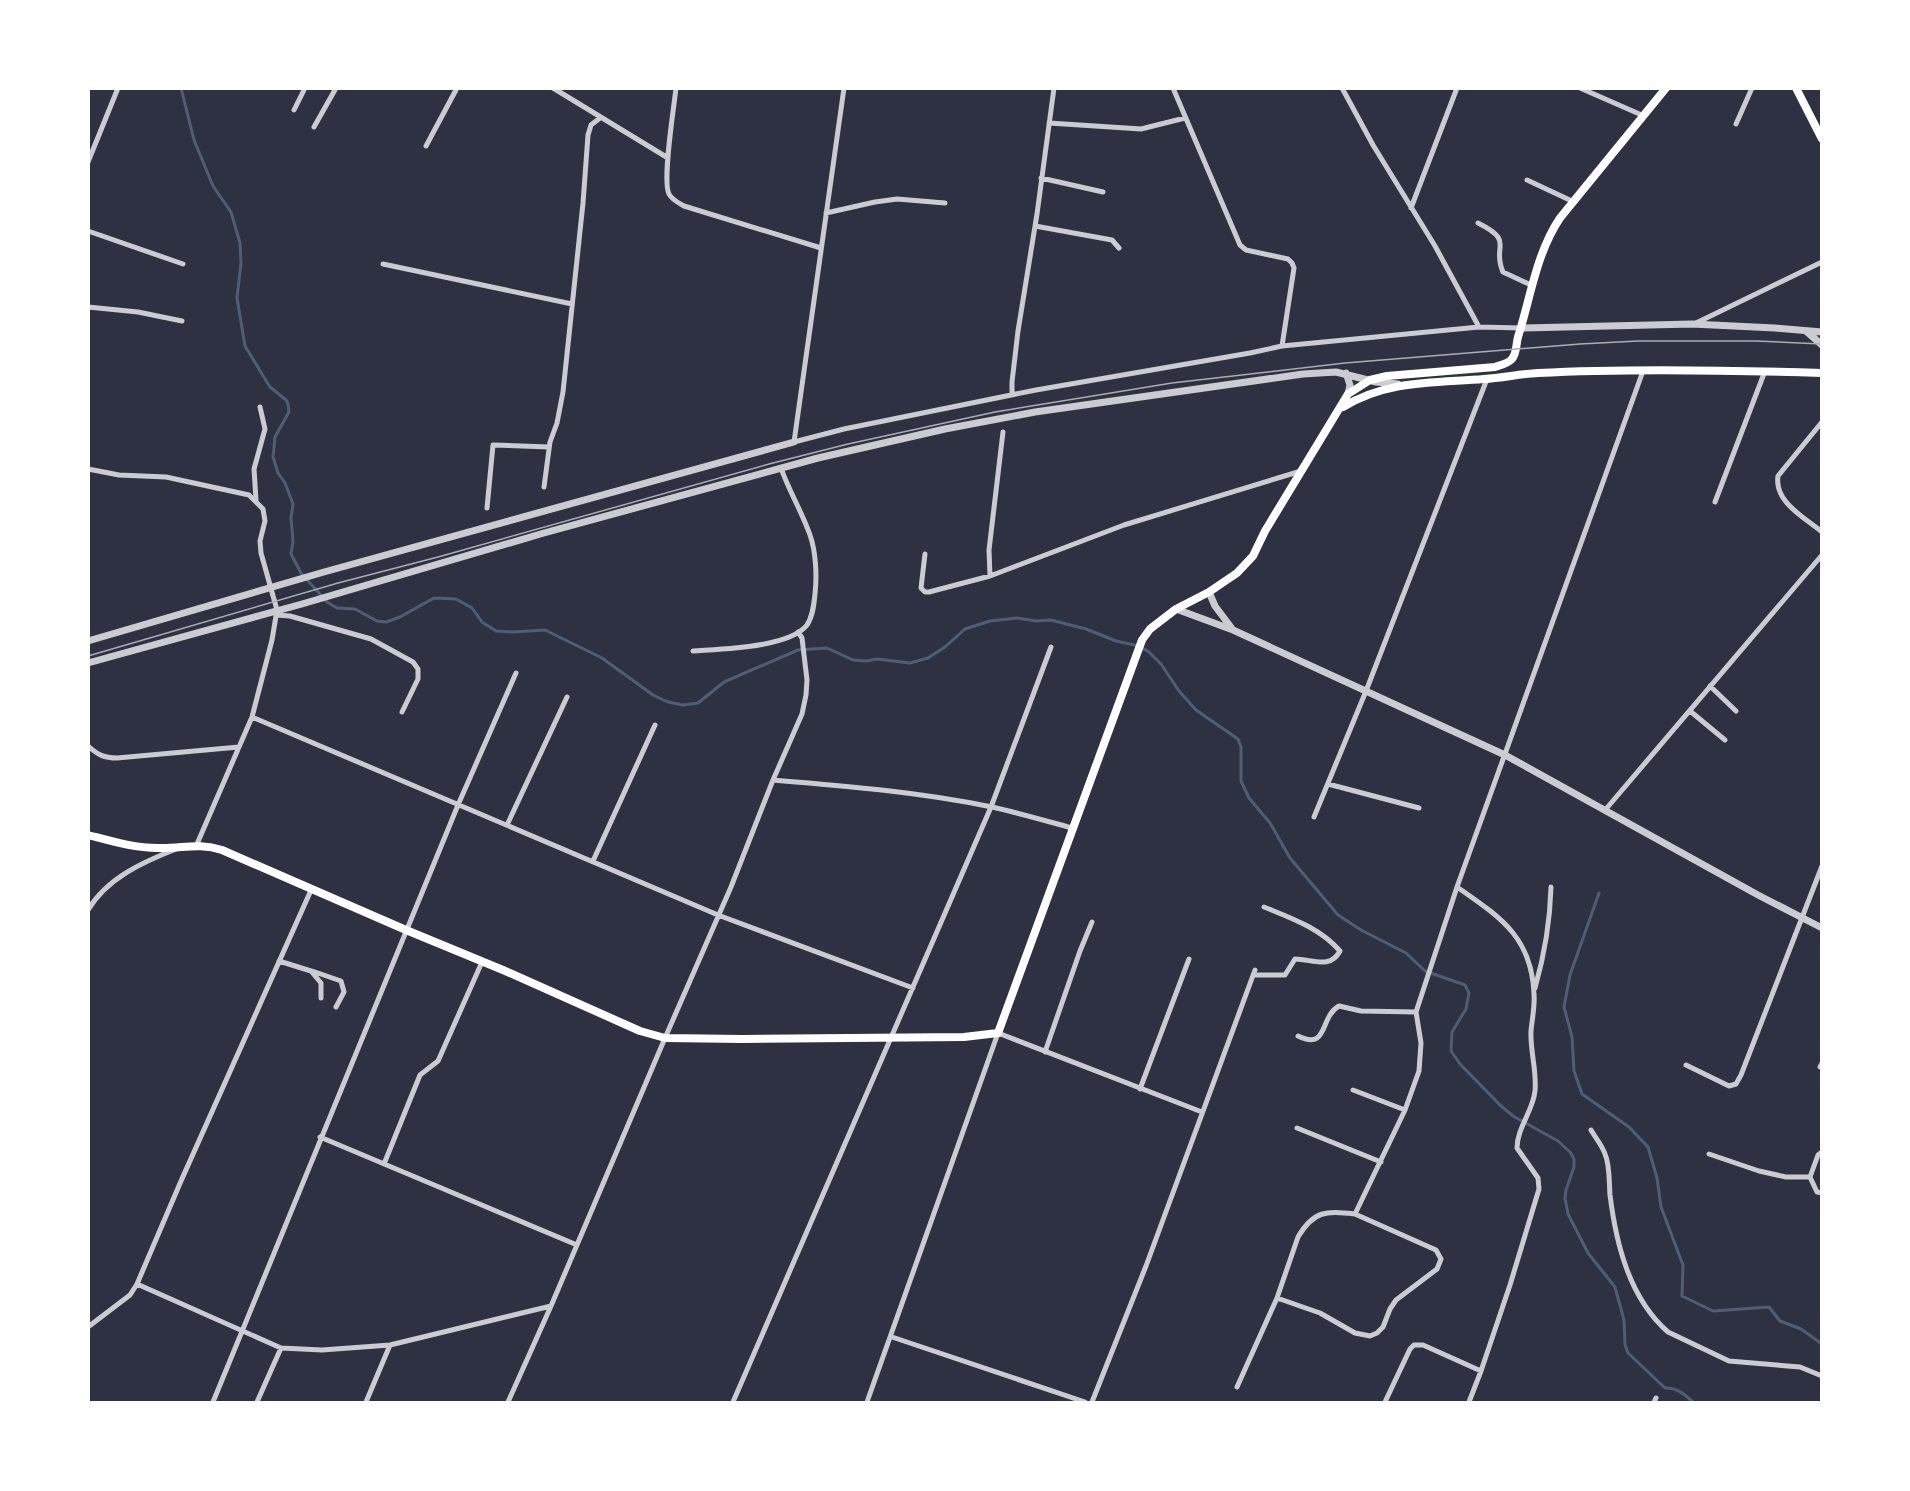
<svg xmlns="http://www.w3.org/2000/svg" width="1910" height="1491" font-family="'Fira Sans Condensed',sans-serif">
	<style>
		.lines { fill: none; stroke-linecap: round; stroke-linejoin: round }
		.stream { stroke: #4f5d75; stroke-width: 3 }
		.minor { stroke: #caccd0; stroke-width: 5 }
		.tertiary { stroke: #caccd0; stroke-width: 7 }
		.secondary { stroke: #fff; stroke-width: 8 }
		.primary { stroke: #fff; stroke-width: 8 }
		.tram { stroke: #abadb3; stroke-width: 1.5 }
	</style>
	<rect width="100%" height="100%" fill="#2d3142"/>
	<g class="lines">
		<path class="stream" d="M 181,88 L 194,140 L 213,186 L 231,212 L 240,243 L 241,263 L 237,298 L 245,346 L 270,387 L 286,400 L 288,404 L 289,412 L 275,437 L 273,457 L 278,473 L 285,483 L 293,504 L 291,518 L 293,541 L 291,554 L 301,573 L 327,602 L 337,608 L 355,609 L 377,621 L 386,622 L 400,617 L 434,598 L 456,599 L 472,608 L 482,622 L 496,631 L 513,632 L 545,630 L 602,658 L 653,695 L 668,702 L 683,705 L 698,703 L 724,682 L 798,650 L 827,648 L 853,660 L 866,661 L 877,659 L 910,663 L 928,658 L 945,647 L 965,629 L 990,621 L 1017,618 L 1036,621 L 1051,620 L 1086,629 L 1116,641 L 1139,646 L 1149,652 L 1161,664 L 1179,691 L 1196,710 L 1238,739 L 1241,747 L 1241,781 L 1249,798 L 1270,823 L 1290,858 L 1338,915 L 1361,930 L 1406,953 L 1425,971 L 1465,985 L 1469,993 L 1466,1009 L 1452,1032 L 1451,1051 L 1460,1064 L 1500,1105 L 1513,1116 L 1558,1141 L 1570,1152 L 1574,1159 L 1574,1167 L 1566,1190 L 1565,1198 L 1568,1214 L 1588,1253 L 1615,1287 L 1624,1320 L 1625,1345 L 1628,1353 L 1665,1388 C 1677,1387 1685,1395 1693,1402
			M 1599,893 L 1570,975 L 1564,1007 L 1572,1037 L 1574,1071 L 1582,1094 L 1629,1127 L 1648,1147 L 1657,1178 L 1661,1207 L 1683,1265 L 1682,1296 L 1713,1311 L 1769,1307 L 1780,1321 L 1801,1329 L 1822,1344"/>
		<path class="minor" d="M 553,88 L 668,158
			M 676,88 C 674,107 662,181 669,194 C 672,200 679,203 684,206 L 821,248
			M 844,88 L 794,442 L 844,429 L 1036,390 L 1250,353 L 1282,346 L 1479,327 L 1522,328
			M 1173,88 L 1240,245 L 1246,250 L 1288,259 L 1292,263 L 1294,268 L 1282,346
			M 1342,88 L 1373,145 L 1435,246 L 1479,327
			M 1580,88 L 1644,116
			M 294,110 L 305,88
			M 1049,123 L 1141,129 L 1185,118
			M 1736,124 L 1752,88
			M 314,127 L 336,88
			M 426,146 L 457,88
			M 88,162 L 118,88
			M 1041,178 L 1103,192
			M 1527,180 L 1574,202
			M 1411,208 L 1457,88
			M 826,213 L 875,202 L 897,199 L 945,203
			M 1478,223 C 1516,242 1491,245 1503,272 L 1531,285
			M 1035,226 L 1112,240 L 1119,248
			M 88,231 L 183,264
			M 383,264 L 572,304
			M 88,307 L 138,312 L 182,321
			M 1694,324 L 1822,262
			M 1012,394 L 1012,382 L 1018,331 L 1037,214 L 1054,88
			M 1822,422 L 1778,476 C 1774,502 1804,517 1822,532
			M 88,469 L 119,475 L 166,477 L 249,495 L 263,509 L 265,521 L 260,541 L 261,553 L 277,610 L 272,640 L 252,717 L 197,844
			M 544,487 L 550,442 L 557,423 L 563,392 L 583,203 L 588,135 L 591,125 L 600,118
			M 256,500 L 254,469 L 265,429 L 260,407
			M 1715,502 L 1765,371
			M 487,508 L 493,445 L 549,447
			M 925,554 L 921,588 L 925,592 L 929,592 L 990,576 L 1124,525 L 1301,471
			M 990,576 L 989,550 L 1003,432
			M 276,615 L 290,616 L 371,639 L 413,662 L 418,669 L 418,679 L 402,712
			M 693,651 C 720,649 789,648 807,625 C 813,616 814,604 815,594 C 817,576 816,552 810,535 C 802,512 789,491 781,468
			M 1710,686 L 1736,711
			M 1690,711 L 1725,740
			M 252,717 L 718,915 L 913,988
			M 88,746 C 98,755 104,758 117,758 L 239,747
			M 773,780 C 846,786 920,792 992,807 C 1019,813 1046,821 1072,828
			M 1328,784 L 1419,808
			M 1606,809 L 1822,555
			M 1314,817 L 1366,691 L 1487,379
			M 507,825 L 567,697
			M 593,861 L 655,725
			M 1457,887 C 1500,917 1532,937 1534,994 C 1535,1007 1532,1019 1531,1031 C 1530,1051 1537,1071 1535,1091 C 1533,1111 1517,1128 1517,1148 L 1538,1178 L 1539,1189 L 1510,1285 L 1481,1371 L 1469,1402
			M 88,910 C 107,878 143,862 176,849
			M 279,961 L 311,971 L 321,983 L 321,998
			M 312,971 L 341,981 L 344,992 L 336,1007
			M 1253,975 L 1285,975 L 1295,959 C 1312,959 1330,970 1340,951 C 1320,928 1291,918 1264,907
			M 1535,988 C 1545,953 1550,924 1551,887
			M 1298,1036 C 1329,1051 1319,1017 1339,1006 L 1361,1011 L 1416,1012
			M 1045,1052 L 1080,951 L 1092,922
			M 1686,1065 L 1729,1086 L 1736,1084 L 1741,1075 L 1822,866
			M 1820,1067 L 1822,1063
			M 1140,1089 L 1189,959
			M 1353,1090 L 1405,1110
			M 1297,1128 L 1381,1162
			M 1591,1130 C 1595,1137 1602,1145 1605,1154 C 1610,1165 1609,1182 1610,1195 C 1616,1243 1629,1298 1668,1332 L 1729,1361 L 1800,1367 L 1822,1376
			M 320,1137 L 577,1245
			M 1709,1154 L 1759,1171 L 1786,1177 L 1810,1177 L 1818,1155 L 1822,1152
			M 384,1164 L 420,1075 L 438,1061 L 482,962
			M 1810,1177 L 1817,1192 L 1822,1193
			M 1355,1214 L 1436,1250 L 1441,1259 L 1437,1269 L 1396,1300 L 1390,1309 L 1383,1327 L 1377,1333 L 1370,1336 L 1355,1333 L 1320,1313 L 1277,1298 L 1298,1237 C 1314,1210 1326,1211 1355,1214 L 1405,1110 L 1419,1071 L 1421,1043 L 1416,1012 L 1457,887 L 1643,371
			M 137,1284 L 281,1348 L 322,1350 L 390,1345 L 551,1306
			M 88,1327 L 130,1295 L 137,1284 L 181,1181 L 312,888
			M 892,1337 L 1085,1402
			M 1237,1387 L 1277,1298
			M 213,1402 L 458,805 L 516,673
			M 257,1402 L 281,1348
			M 366,1402 L 390,1345
			M 508,1402 L 551,1306 L 665,1038 L 731,887 L 773,780 L 802,714 L 806,695 L 807,680 L 802,638 L 798,632
			M 733,1402 L 991,807 L 1051,647
			M 867,1402 L 998,1033 L 1202,1112
			M 1092,1402 L 1146,1266 L 1255,970
			M 1385,1402 L 1410,1349 L 1414,1345 L 1423,1345 L 1481,1371
			M 1654,1402 L 1656,1398"/>
		<path class="tertiary" d="M 1522,328 L 1692,324 L 1775,328 L 1822,332
			M 1806,331 L 1822,345
			M 1346,373 L 1350,385 L 1348,394
			M 1209,592 L 1215,606 L 1233,630
			M 1176,609 L 1233,630 L 1505,755 L 1758,895 L 1822,928
			M 88,641 L 324,572 L 794,442
			M 88,663 L 302,604 L 544,533 L 818,458 L 945,429 L 1035,412 L 1303,374 L 1336,372 L 1376,382 L 1398,384"/>
		<path class="secondary" d="M 1343,407 C 1388,380 1433,383 1484,379 C 1502,378 1520,374 1538,373 C 1632,368 1728,370 1822,373
			M 88,835 C 111,841 134,848 158,848 C 182,849 198,842 222,850 L 406,930 L 503,970 L 640,1031 L 665,1038 L 742,1039 L 964,1037 L 998,1033 L 1142,640 L 1150,629 L 1176,609 L 1209,592 L 1237,573 L 1253,556 L 1265,531 L 1348,394 L 1370,380 L 1387,376 L 1495,367 C 1501,365 1507,364 1512,359 C 1517,353 1516,344 1518,337 C 1531,296 1536,254 1560,218 L 1666,88"/>
		<path class="primary" d="M 1796,88 L 1822,139"/>
		<path class="tram" d="M 88,656 L 338,583 L 438,557 L 769,464 L 848,444 L 995,412 L 1172,383 L 1345,363 L 1580,344 L 1638,341 L 1756,341 L 1822,344"/>
	</g>
	<rect width="1910" height="1491" fill="none" stroke="#ffffff" stroke-width="180"/>
</svg>
